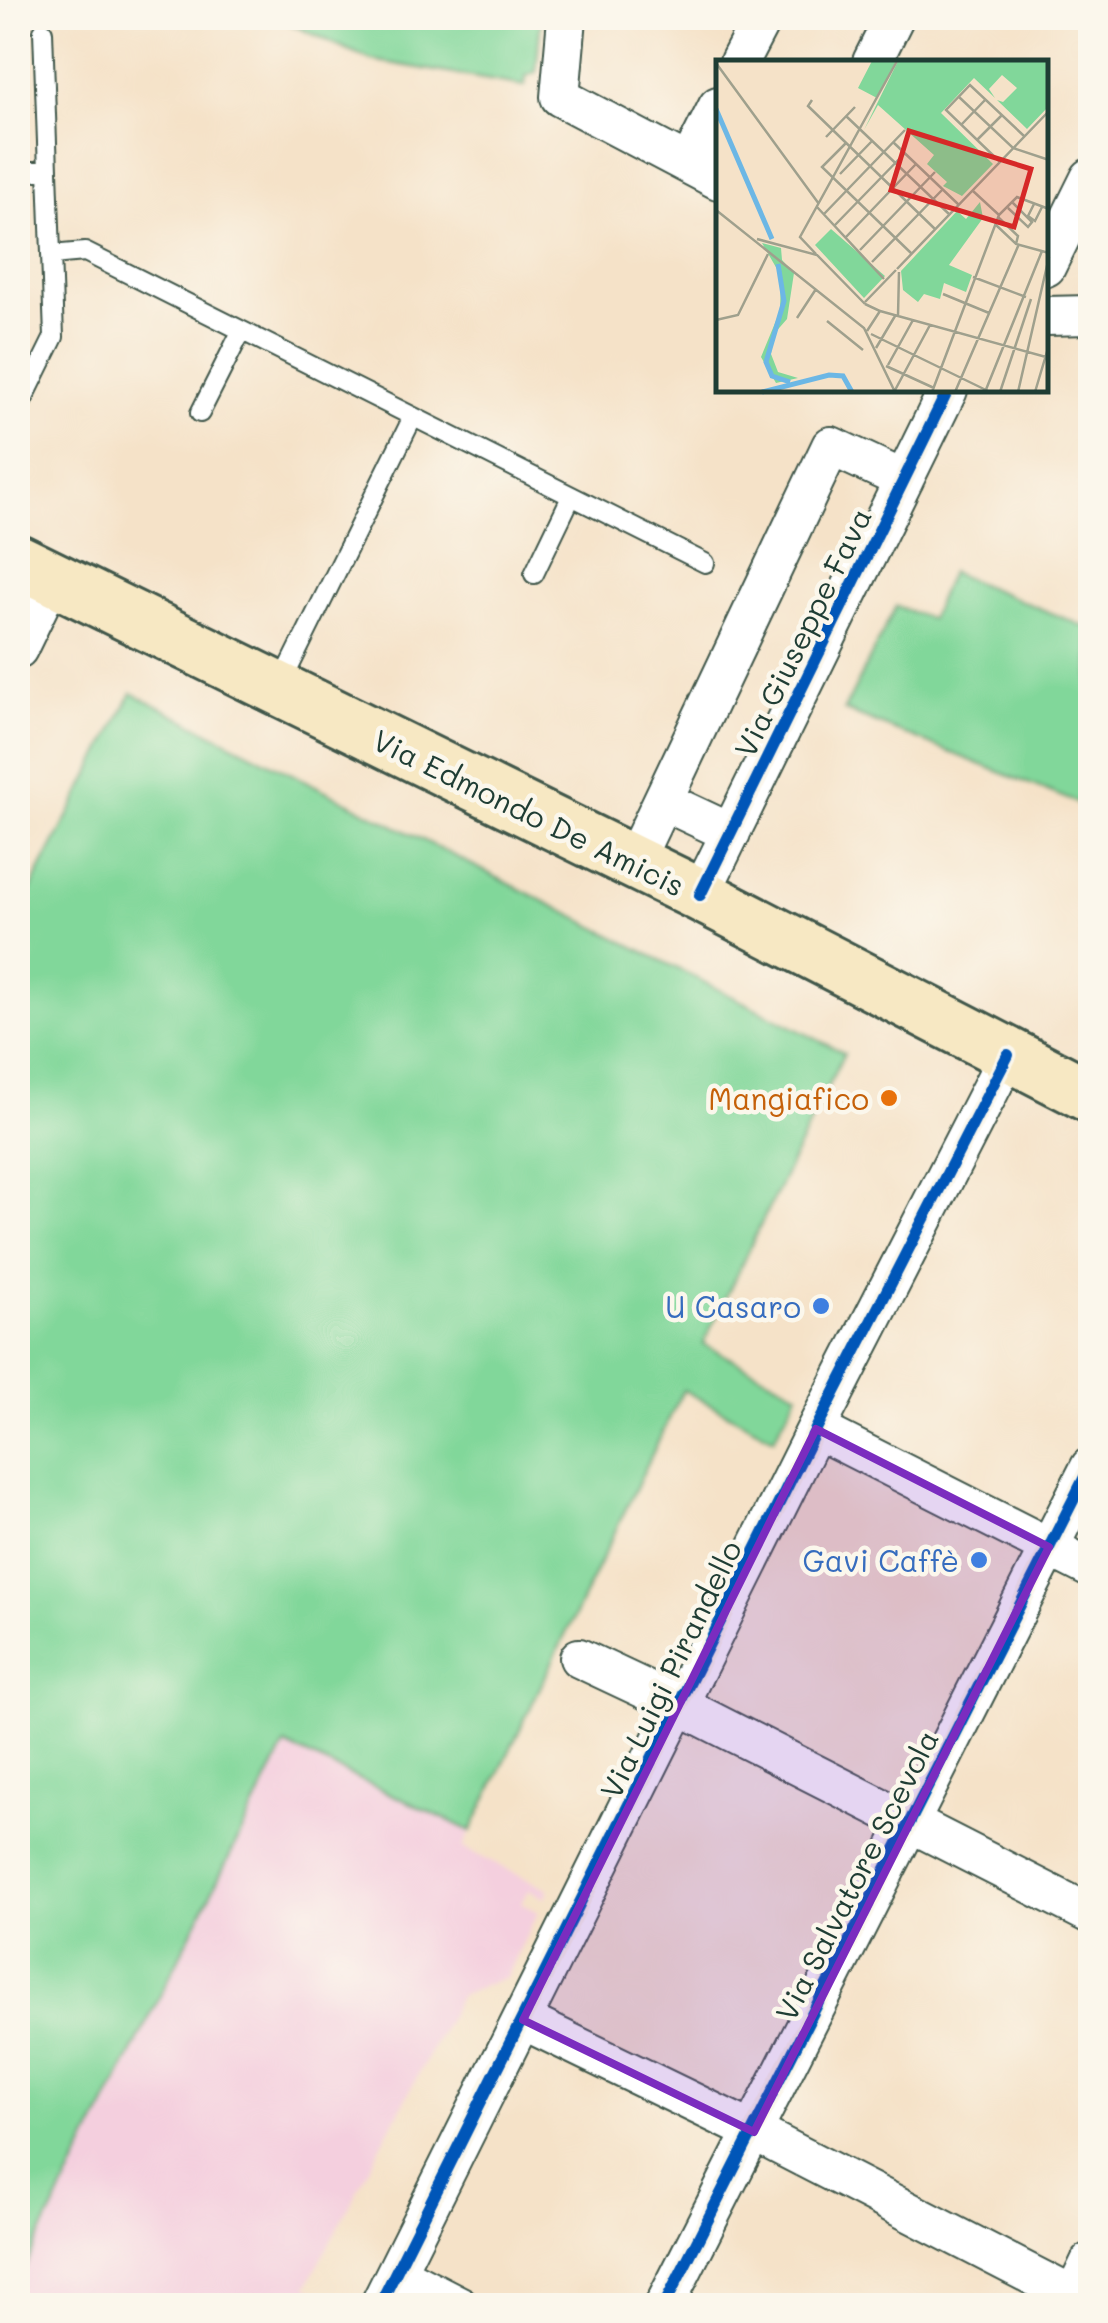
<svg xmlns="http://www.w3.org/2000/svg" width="1108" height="2323" font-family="Mali,sans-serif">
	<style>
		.built { fill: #f4cfde }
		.green { fill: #81d79a; stroke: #508a67; stroke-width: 2.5 }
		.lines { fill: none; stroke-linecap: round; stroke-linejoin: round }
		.service-casing { stroke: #3f564a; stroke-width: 22 }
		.minor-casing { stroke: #3f564a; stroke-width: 42 }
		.secondary-casing { stroke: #3f564a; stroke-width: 58 }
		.service { stroke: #fff; stroke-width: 18 }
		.minor { stroke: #fff; stroke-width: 38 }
		.secondary { stroke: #f7e8c3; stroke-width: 52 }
		.cycleway-casing { stroke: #fbf7ec; stroke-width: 19 }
		.cycleway { stroke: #0057b8; stroke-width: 12 }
		.marked { fill: #7b2cbf; fill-opacity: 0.2; stroke: #7b2cbf; stroke-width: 8; stroke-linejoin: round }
		.food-dot { fill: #e8710a; stroke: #fbf7ec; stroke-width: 4 }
		.shop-dot { fill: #3f7fe0; stroke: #fbf7ec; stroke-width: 4 }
		.labels { text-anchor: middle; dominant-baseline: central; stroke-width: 9; stroke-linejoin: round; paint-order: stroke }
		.street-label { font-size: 30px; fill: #1f3d34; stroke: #fbf7ec }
		.food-label { font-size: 30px; fill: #c56008; stroke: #fbf7ec; text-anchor: end }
		.shop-label { font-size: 30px; fill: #366cbe; stroke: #fbf7ec; text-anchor: end }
		.inset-river { fill: none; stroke: #6cb7e5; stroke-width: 5 }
		.inset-road { fill: none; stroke: #9fa08d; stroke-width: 2.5 }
		.view { fill: #d62828; fill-opacity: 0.15; stroke: #d62828; stroke-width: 5 }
		.inset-edge { fill: none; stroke: #1f3d34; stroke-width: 5 }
	</style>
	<rect width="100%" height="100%" fill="#fbf7ec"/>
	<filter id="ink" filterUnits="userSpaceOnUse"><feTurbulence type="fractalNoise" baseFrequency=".01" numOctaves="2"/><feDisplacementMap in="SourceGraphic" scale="20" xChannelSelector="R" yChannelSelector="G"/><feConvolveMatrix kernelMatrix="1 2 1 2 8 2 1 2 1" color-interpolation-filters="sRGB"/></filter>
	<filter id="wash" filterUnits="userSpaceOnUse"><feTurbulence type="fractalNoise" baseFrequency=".0048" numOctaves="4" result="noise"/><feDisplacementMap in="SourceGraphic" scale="40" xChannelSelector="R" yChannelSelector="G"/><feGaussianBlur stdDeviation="2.25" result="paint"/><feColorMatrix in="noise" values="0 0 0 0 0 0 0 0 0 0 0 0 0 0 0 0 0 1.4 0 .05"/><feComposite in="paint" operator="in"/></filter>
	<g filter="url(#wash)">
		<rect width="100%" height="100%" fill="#f5e2c8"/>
		<path class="built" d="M 285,1745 L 471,1831 L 463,1848 L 549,1890 L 545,1898 L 528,1890 L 521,1903 L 538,1912 L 506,1977 L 460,1995 L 307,2286 L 337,2305 L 18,2305 L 18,2281 Z"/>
		<path class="green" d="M 277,18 L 541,18 L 536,72 L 526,76 L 525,86 L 371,60 Z
			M 950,572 L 1088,628 L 1090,625 L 1090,808 L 844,710 L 896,606 L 930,619 Z
			M 132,693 L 844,1053 L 703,1344 L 798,1393 L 774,1438 L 683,1390 L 471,1831 L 285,1745 L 18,2281 L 18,914 Z"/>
	</g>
	<g filter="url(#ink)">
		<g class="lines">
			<defs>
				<path id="service" d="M 18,171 L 48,171
					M 51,255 L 85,252 L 705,563
					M 18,410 L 54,337 L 43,31
					M 200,413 L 241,332
					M 534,574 L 571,497
					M 281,684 L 412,419"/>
				<path id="minor" d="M 567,18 L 560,97 L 718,180
					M 739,62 L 762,18
					M 872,62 L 894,18
					M 689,164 L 718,106
					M 1046,267 L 1090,178
					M 1046,316 L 1090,315
					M 18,649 L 52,579
					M 663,801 L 731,833
					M 633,863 L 831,446 L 904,480
					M 700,895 L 948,390
					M 816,1429 L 1090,1568
					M 579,1658 L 681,1706 L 1090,1914
					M 523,2020 L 754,2132 L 1090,2305
					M 396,2273 L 460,2306
					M 379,2306 L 816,1429 L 1008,1055
					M 664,2306 L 1090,1467
					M 1069,2306 L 1090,2262"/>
				<path id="secondary" d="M 18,561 L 700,895 L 1090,1096"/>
			</defs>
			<use href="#service" class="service-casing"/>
			<use href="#minor" class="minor-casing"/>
			<use href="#secondary" class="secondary-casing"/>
			<use href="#service" class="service"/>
			<use href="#minor" class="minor"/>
			<use href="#secondary" class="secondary"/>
			<defs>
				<path id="cycleway" d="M 700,895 L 948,390
					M 379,2306 L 816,1429 L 1008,1055
					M 664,2306 L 1090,1467"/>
			</defs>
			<use href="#cycleway" class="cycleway-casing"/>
			<use href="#cycleway" class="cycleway"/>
		</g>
	</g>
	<path class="marked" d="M 816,1429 L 1049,1547 L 754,2132 L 523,2020 Z"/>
	<circle class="food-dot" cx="889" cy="1098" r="10"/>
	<g class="shop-dot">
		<circle cx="821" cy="1306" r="10"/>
		<circle cx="979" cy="1560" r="10"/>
	</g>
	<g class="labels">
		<g class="street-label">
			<text transform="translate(802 632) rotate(-64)">Via Giuseppe Fava</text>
			<text transform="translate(529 812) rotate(26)">Via Edmondo De Amicis</text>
			<text transform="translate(670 1669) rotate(-64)">Via Luigi Pirandello</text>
			<text transform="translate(856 1875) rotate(-63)">Via Salvatore Scevola</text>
		</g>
		<g class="food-label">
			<text x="869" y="1098">Mangiafico</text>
		</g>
		<g class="shop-label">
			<text x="801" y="1306">U Casaro</text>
			<text x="959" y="1560">Gavi Caffè</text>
		</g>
	</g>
	<g transform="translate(716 60)">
		<rect width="332" height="332" fill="#f5e2c8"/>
		<path d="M 156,1 L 180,1 L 161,38 L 142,28 ZM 182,1 L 332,1 L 332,47 L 311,69 L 281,40 L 287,42 L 301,28 L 286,15 L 273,29 L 279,38 L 258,18 L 225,53 L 277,104 L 246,136 L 227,126 L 231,122 L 211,104 L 218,95 L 162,45 L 148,70 ZM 264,142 L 267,158 L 233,205 L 256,215 L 250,232 L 228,223 L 224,239 L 208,234 L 202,242 L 187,230 L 185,211 L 241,151 L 250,159 ZM 115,169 L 169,216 L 148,238 L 99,185 ZM 46,183 L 65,188 L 66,200 L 78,213 L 71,259 L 57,275 L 55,294 L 62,312 L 82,318 L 60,323 L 45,297 L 64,251 L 65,216 Z" fill="#81d79a"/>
		<path class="inset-river" d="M 0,49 L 56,179M 62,204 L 68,241 L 50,302 L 56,316 L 74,322M 46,332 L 113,315 L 127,316 L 136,332"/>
		<path class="inset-road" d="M 0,3 L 103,144M 243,37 L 297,88 L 333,100M 96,40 L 92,46 L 220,170M 130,56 L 234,155M 245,65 L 270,39M 110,77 L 139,47M 261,80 L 286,55M 177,82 L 243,145M 130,83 L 106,107 L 196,194M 284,102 L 230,50 L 254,25 L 308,76M 124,114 L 156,81M 257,131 L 283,155 L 301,137 L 333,149M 318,144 L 312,156 L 319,161 L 326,147M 101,147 L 168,219M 292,148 L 312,167 L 316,162 L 296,142M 0,150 L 148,268 L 179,332M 108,154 L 189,70M 282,157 L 302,176 L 300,184M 119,165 L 189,93M 280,165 L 300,184 L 333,193M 130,177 L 200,104M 41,179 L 101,195 L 149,244M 144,190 L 219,112M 100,194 L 84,177 L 181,1M 156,202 L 227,129M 181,209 L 333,51M 257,217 L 310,237M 227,234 L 273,253M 149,242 L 180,210M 149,244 L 164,251 L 151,271M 164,251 L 330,297M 182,256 L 183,212M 81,258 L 100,229M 0,260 L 22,255 L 52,194M 111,261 L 147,290M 155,274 L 274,332M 160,288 L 179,256M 172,305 L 197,260M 170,306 L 218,328M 178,332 L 214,265M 216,332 L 283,155M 239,332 L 303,184M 269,332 L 326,191M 284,332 L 315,239M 302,332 L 333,197M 319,332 L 333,285"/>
		<path class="view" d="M 193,71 L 315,109 L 298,167 L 175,130 Z"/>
		<rect width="332" height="332" class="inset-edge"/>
	</g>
	<rect width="1108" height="2323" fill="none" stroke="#fbf7ec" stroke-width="60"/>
</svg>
